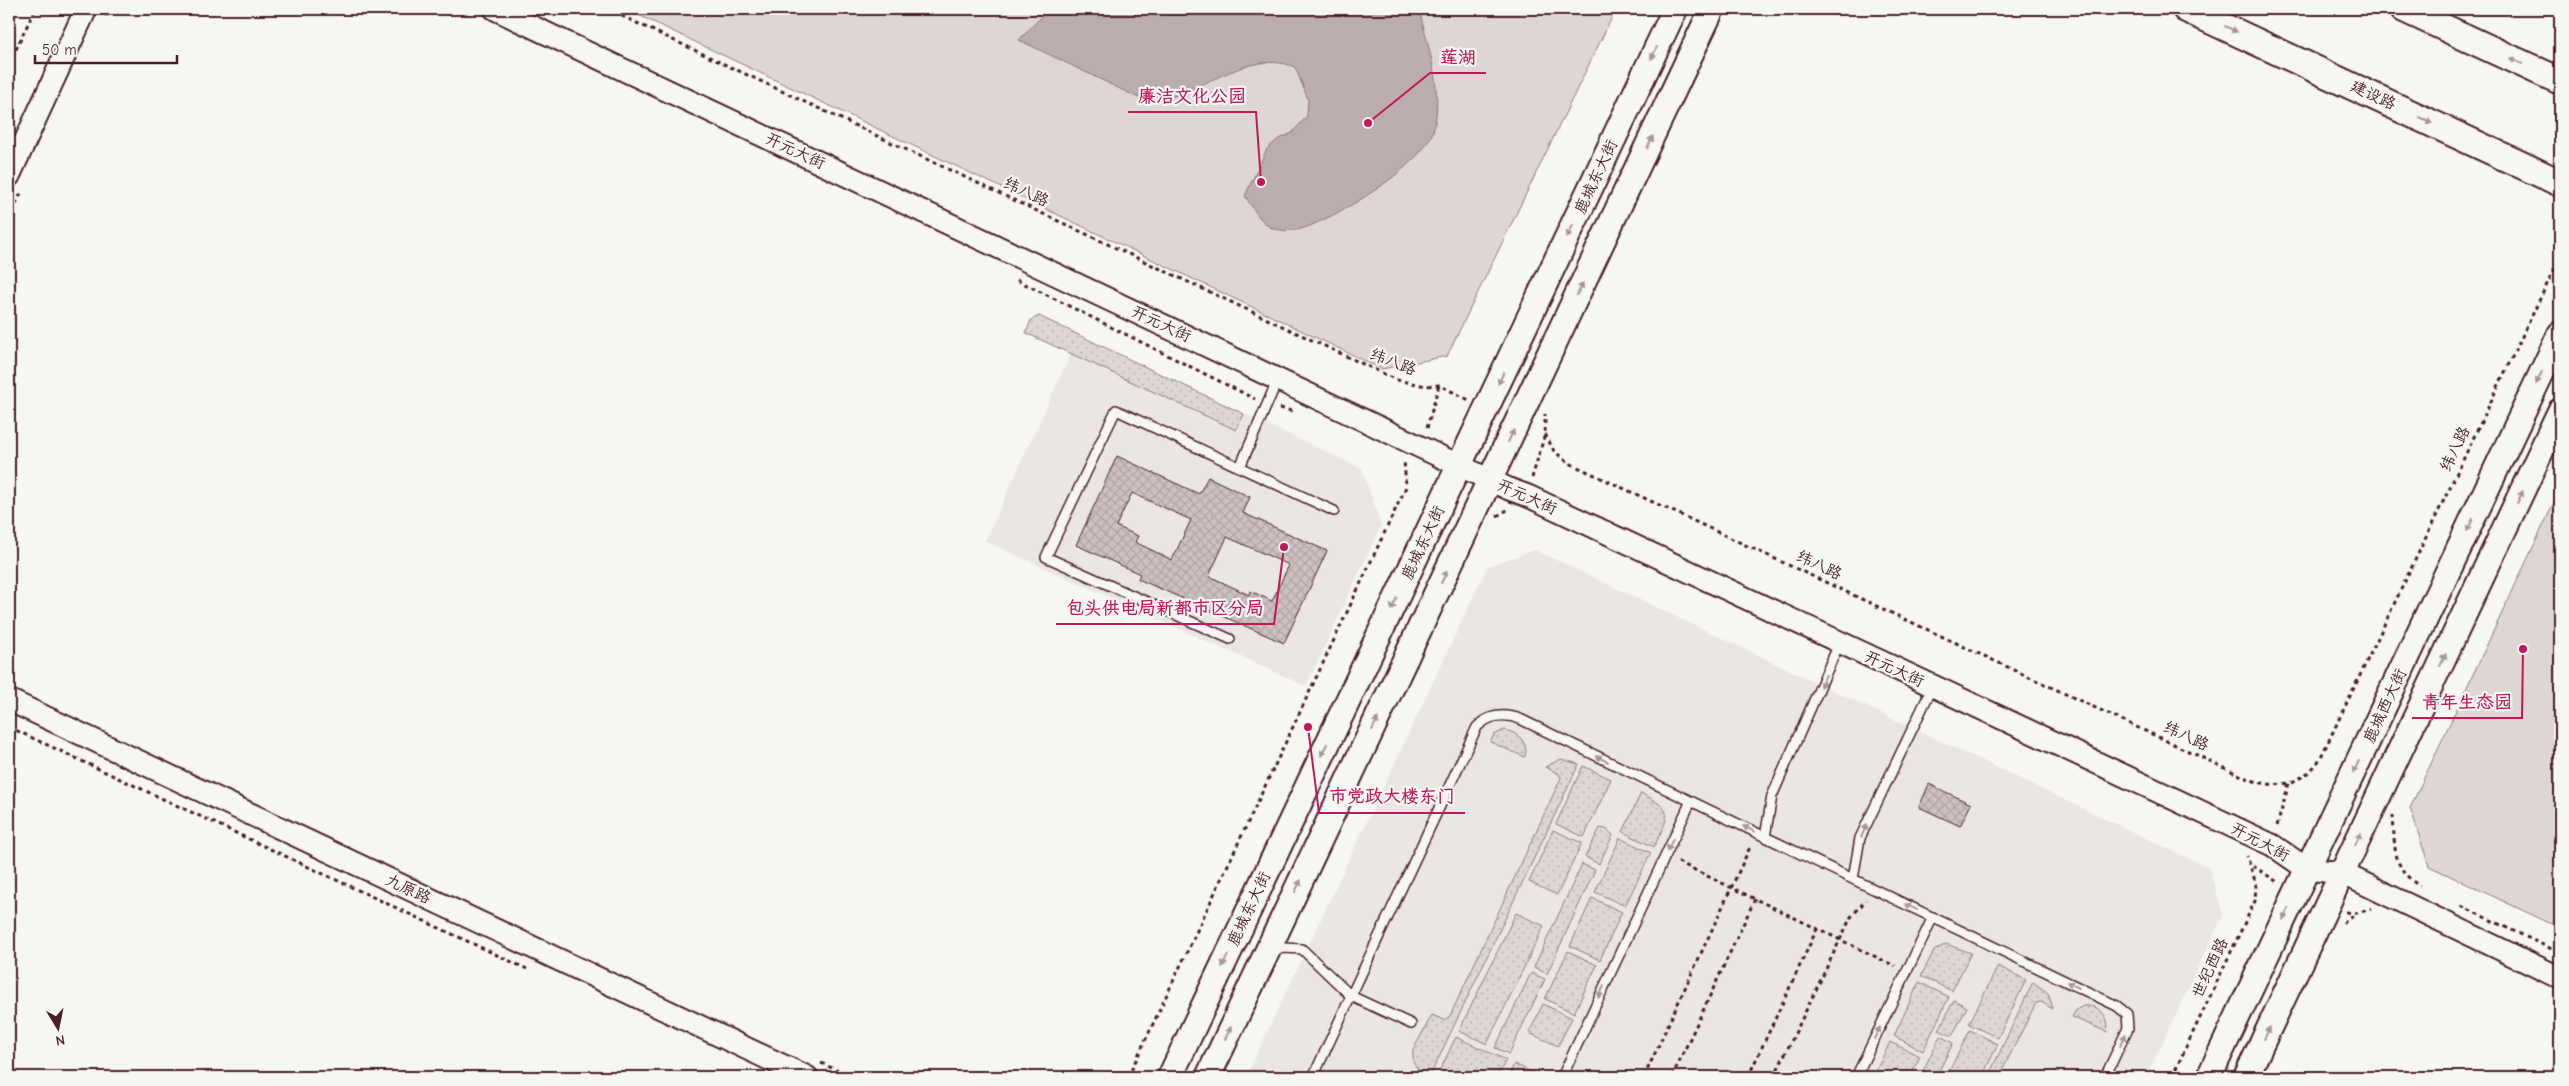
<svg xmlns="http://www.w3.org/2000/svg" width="2569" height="1086" font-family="'Comic Neue','LXGW WenKai TC',sans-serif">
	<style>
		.built { fill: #e9e6e3 }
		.grass { fill: url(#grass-dots); stroke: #947a80 }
		.park { fill: #ddd6d5; stroke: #947a80 }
		.water { fill: #bbadae; stroke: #8e747a }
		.building { fill: url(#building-cross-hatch); stroke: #4a1f2b; fill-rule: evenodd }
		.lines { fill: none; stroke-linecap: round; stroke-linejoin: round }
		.service-casing { stroke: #4a1f2b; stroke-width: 12 }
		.tertiary-casing { stroke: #4a1f2b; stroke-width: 25 }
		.secondary-casing { stroke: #4a1f2b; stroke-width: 28 }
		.primary-casing { stroke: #4a1f2b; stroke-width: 30 }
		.path { stroke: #4a1f2b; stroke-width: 3; stroke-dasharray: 4 4; stroke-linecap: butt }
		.service { stroke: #f6f6f2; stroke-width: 9 }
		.tertiary { stroke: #f6f6f2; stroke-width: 21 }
		.secondary { stroke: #f6f6f2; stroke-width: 24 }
		.primary { stroke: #f6f6f2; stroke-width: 26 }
		.oneway { fill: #a99598 }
		.labels { text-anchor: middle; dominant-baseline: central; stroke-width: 4.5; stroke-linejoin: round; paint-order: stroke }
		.street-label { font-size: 16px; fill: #4a1f2b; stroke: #f6f6f2 }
		.leader { fill: none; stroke: #c2185b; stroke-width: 2 }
		.callout-dot { fill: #c2185b; stroke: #f6f6f2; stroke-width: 2 }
		.callout-label { font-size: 18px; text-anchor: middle; font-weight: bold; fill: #c2185b; stroke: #f6f6f2; stroke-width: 4.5; stroke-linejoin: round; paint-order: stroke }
	</style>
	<defs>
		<pattern id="grass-dots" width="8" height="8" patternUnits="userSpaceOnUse" patternTransform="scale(1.25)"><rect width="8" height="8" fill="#ddd6d5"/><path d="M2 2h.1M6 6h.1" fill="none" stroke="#bfb7b7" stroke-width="1.8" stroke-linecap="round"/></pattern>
		<pattern id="building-cross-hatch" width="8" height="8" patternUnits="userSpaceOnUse" patternTransform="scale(1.25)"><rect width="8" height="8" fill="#ccc1c0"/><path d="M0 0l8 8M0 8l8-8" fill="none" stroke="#b1a5a5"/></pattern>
	</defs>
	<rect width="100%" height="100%" fill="#f6f6f2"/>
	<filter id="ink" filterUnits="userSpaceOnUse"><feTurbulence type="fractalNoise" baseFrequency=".02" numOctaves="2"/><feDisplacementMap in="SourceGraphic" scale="10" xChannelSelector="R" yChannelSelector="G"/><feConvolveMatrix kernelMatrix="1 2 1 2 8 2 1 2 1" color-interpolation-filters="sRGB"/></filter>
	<g filter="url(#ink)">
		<path class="built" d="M 1079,336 L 1362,469 L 1381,526 L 1306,686 L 985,541 Z
			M 1535,550 L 2209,868 L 2223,915 L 2146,1077 L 1246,1077 L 1488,566 Z"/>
		<path class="grass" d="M 1039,316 L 1244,414 L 1236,430 L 1026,333 L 1031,320 Z
			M 1504,730 C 1518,732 1529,743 1525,757 L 1490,742 L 1494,735 Z
			M 1561,759 L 1579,764 L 1430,1076 L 1419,1072 L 1413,1062 L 1413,1050 L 1432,1015 L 1444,1020 L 1450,1016 L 1561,778 L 1559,774 L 1545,767 Z
			M 1583,766 L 1611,779 L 1584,837 L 1556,824 Z
			M 1641,793 C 1676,811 1669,815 1654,847 L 1623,832 Z
			M 1600,828 L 1606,829 L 1613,835 L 1599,864 L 1585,857 Z
			M 1553,830 L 1582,843 L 1557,895 L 1529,882 Z
			M 1620,838 L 1651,853 L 1625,906 L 1595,892 Z
			M 1582,864 L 1595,870 L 1547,974 L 1534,967 Z
			M 1592,898 L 1622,912 L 1600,960 L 1570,946 Z
			M 1516,913 L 1544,926 L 1487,1044 L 1459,1031 Z
			M 1946,944 L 1971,953 L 1952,991 L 1921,976 L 1934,951 Z
			M 1568,951 L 1597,965 L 1574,1013 L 1545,999 Z
			M 1998,966 L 2026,980 L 1998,1038 L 1969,1024 Z
			M 1531,973 L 1545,979 L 1509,1054 L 1495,1048 Z
			M 1919,982 L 1949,997 L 1923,1051 L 1894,1036 Z
			M 2033,982 L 2048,993 L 2053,1009 L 2041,1002 L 2036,1003 L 1999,1077 L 1988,1077 Z
			M 1954,1000 L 1967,1007 L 1952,1036 L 1939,1030 Z
			M 1543,1004 L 1572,1018 L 1558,1046 L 1529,1033 Z
			M 2083,1006 C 2099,1004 2111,1017 2107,1032 L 2072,1017 L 2076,1010 Z
			M 1970,1030 L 1998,1044 L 1982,1077 L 1946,1077 Z
			M 1940,1036 L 1953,1043 L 1936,1077 L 1920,1077 Z
			M 1456,1037 L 1506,1060 L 1497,1077 L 1451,1077 L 1439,1072 Z
			M 1890,1042 L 1920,1056 L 1910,1077 L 1873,1077 Z
			M 1514,1064 L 1543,1077 L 1508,1077 Z"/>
		<path class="park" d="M 626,9 L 1616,9 L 1447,356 L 1382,369 Z
			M 2560,490 L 2560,928 L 2429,866 L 2410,808 Z"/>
		<path class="water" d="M 1049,9 L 1419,9 C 1428,45 1443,91 1434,128 C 1426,165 1336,218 1301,229 C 1295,231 1281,231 1275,229 C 1261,225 1253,207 1245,196 L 1267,149 L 1277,140 L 1292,133 L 1307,116 L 1308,99 L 1295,67 C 1240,45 1188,109 1141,99 L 1019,40 Z"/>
		<path class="building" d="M 1117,456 L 1199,494 L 1208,477 L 1250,497 L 1243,513 L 1327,551 L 1284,643 L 1138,579 L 1140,574 L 1076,545 ZM 1132,493 L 1191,520 L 1172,560 L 1135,542 L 1138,536 L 1116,526 ZM 1227,537 L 1289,565 L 1272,601 L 1250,591 L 1249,595 L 1209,576 Z
			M 1929,784 L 1971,804 L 1960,826 L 1919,807 Z"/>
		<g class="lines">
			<defs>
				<path id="service" d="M 1240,467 L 1278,379
					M 1230,639 L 1046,557 L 1116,410 L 1334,511
					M 1765,837 L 1772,796 L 1838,646 L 1843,647
					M 1853,879 L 1860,838 L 1931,690 L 1935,691
					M 1271,950 L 1284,948 L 1302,949 L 1351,996 L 1411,1024
					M 1313,1077 L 1477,727 C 1488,715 1504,713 1520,719 L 2117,1006 L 2127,1014 L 2128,1028 L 2105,1077
					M 1562,1077 L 1691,801
					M 1856,1077 L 1933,917"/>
				<path id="tertiary" d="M 495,9 L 1509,489 L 1528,496 L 2272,845 L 2307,869 L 2342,873 L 2560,978
					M 9,176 L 86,9
					M 9,700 L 807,1077"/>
				<path id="secondary" d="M 1170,1077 L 1675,9
					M 1208,1077 L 1712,9
					M 2209,1077 L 2560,334
					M 2246,1077 L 2560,411"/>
				<path id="primary" d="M 2186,9 L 2560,183
					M 2404,9 L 2560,81"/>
			</defs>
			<use href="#service" class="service-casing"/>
			<use href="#tertiary" class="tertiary-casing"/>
			<use href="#secondary" class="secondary-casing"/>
			<use href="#primary" class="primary-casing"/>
			<path class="path" d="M 607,9 L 1397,380 L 1426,386 L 1439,385 L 1469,400
				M 106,16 L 109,9
				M 9,64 L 35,9
				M 9,219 L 22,191
				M 1017,280 L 1255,399
				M 1280,408 L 1295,412
				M 1427,428 L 1439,385
				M 1545,434 L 1554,451 L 1569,463 L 2242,776 C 2272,790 2300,788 2320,759 L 2560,257
				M 1532,478 L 1545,434 L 1545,414
				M 1497,516 L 1509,509
				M 9,727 L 527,969
				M 2393,815 C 2395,845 2391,869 2420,886
				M 2277,826 L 2289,783
				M 1678,862 L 1895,966
				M 2253,866 L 2279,883
				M 2461,906 L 2560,953
				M 2346,912 L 2356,913 L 2371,909
				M 2343,923 L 2356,914
				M 821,1063 L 852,1077
				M 1128,1077 L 1406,487 L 1404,460
				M 1644,1077 L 1751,845
				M 1672,1077 L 1755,899
				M 1748,1077 L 1817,929
				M 1774,1077 L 1851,917 L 1866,900
				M 2172,1077 L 2255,901 L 2256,884 L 2247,856"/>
			<use href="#service" class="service"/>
			<use href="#tertiary" class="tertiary"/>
			<use href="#secondary" class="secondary"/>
			<use href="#primary" class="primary"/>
		</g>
		<defs><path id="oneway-solid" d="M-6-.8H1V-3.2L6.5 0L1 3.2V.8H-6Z" transform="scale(1.25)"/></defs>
		<g class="oneway">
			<use href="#oneway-solid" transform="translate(2231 29) rotate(25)"/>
			<use href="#oneway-solid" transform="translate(1654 53) rotate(115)"/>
			<use href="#oneway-solid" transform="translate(2516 61) rotate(-155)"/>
			<use href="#oneway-solid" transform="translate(2426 120) rotate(25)"/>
			<use href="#oneway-solid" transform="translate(1650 142) rotate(-65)"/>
			<use href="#oneway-solid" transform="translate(1570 231) rotate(115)"/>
			<use href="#oneway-solid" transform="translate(1580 289) rotate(-65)"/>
			<use href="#oneway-solid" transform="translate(1501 378) rotate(115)"/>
			<use href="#oneway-solid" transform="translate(2539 378) rotate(115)"/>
			<use href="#oneway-solid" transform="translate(1511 436) rotate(-65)"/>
			<use href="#oneway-solid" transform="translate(2520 497) rotate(-65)"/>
			<use href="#oneway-solid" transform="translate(2470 525) rotate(115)"/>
			<use href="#oneway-solid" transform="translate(1444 577) rotate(-65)"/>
			<use href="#oneway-solid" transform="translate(1394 604) rotate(115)"/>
			<use href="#oneway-solid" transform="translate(2443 660) rotate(-65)"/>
			<use href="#oneway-solid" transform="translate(1823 681) rotate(114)"/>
			<use href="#oneway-solid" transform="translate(1375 724) rotate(-65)"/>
			<use href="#oneway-solid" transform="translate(1324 750) rotate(115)"/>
			<use href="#oneway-solid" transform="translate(1602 759) rotate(-154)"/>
			<use href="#oneway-solid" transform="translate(2356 767) rotate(115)"/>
			<use href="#oneway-solid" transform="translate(1749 829) rotate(-154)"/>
			<use href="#oneway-solid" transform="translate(1864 831) rotate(-66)"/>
			<use href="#oneway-solid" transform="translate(2358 839) rotate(-65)"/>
			<use href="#oneway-solid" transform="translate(1670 845) rotate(116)"/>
			<use href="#oneway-solid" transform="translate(1298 886) rotate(-65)"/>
			<use href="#oneway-solid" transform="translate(1911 907) rotate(-154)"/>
			<use href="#oneway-solid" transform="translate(2286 914) rotate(115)"/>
			<use href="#oneway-solid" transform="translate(1225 961) rotate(115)"/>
			<use href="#oneway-solid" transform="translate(2073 985) rotate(-154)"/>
			<use href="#oneway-solid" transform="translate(1601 992) rotate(115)"/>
			<use href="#oneway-solid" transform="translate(1228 1033) rotate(-65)"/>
			<use href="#oneway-solid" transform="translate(1877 1033) rotate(-64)"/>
			<use href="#oneway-solid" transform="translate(2267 1033) rotate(-65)"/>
			<use href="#oneway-solid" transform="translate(2123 1040) rotate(-65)"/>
		</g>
	</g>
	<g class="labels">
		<g class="street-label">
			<text transform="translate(2373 95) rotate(25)">建设路</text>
			<text transform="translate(795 151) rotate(25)">开元大街</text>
			<text transform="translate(1596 177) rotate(-65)">鹿城东大街</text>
			<text transform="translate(1026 192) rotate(25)">纬八路</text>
			<text transform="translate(1161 324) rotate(25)">开元大街</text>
			<text transform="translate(1393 362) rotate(21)">纬八路</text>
			<text transform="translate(2455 449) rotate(-64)">纬八路</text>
			<text transform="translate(1527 497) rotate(24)">开元大街</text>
			<text transform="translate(1423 543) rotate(-65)">鹿城东大街</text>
			<text transform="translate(1819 565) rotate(25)">纬八路</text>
			<text transform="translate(1894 669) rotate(25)">开元大街</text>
			<text transform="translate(2385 706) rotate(-65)">鹿城西大街</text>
			<text transform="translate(2186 736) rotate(25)">纬八路</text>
			<text transform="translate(2260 842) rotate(28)">开元大街</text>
			<text transform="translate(408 889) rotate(25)">九原路</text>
			<text transform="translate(1249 909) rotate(-65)">鹿城东大街</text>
			<text transform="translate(2210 968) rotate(-65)">世纪西路</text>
		</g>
	</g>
	<path class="leader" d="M1368 123L1430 73H1486M1261 182L1256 112H1128M1284 547L1274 624H1056M2523 649L2522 718H2412M1308 727L1319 813H1465"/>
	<g class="callout-dot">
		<circle cx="1368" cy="123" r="5"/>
		<circle cx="1261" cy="182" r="5"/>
		<circle cx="1284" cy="547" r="5"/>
		<circle cx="2523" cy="649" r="5"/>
		<circle cx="1308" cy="727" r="5"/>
	</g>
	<g class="callout-label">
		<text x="1458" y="63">莲湖</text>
		<text x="1192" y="102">廉洁文化公园</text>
		<text x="1165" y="614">包头供电局新都市区分局</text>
		<text x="2467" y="708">青年生态园</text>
		<text x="1392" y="802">市党政大楼东门</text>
	</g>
	<rect width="2569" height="1086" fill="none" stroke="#f6f6f2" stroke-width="30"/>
	<rect x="15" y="15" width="2539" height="1056" fill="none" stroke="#4a1f2b" stroke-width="2" filter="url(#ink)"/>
	<g transform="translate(58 1028) rotate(170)" stroke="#f6f6f2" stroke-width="4" paint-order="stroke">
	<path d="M0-4L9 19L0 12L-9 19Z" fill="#4a1f2b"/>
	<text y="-8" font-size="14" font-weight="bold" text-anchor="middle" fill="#4a1f2b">N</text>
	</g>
	<path d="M35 55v8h142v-8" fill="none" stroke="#4a1f2b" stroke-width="2.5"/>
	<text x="42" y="55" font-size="15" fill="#4a1f2b" stroke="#f6f6f2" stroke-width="4" paint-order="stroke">50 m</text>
</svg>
